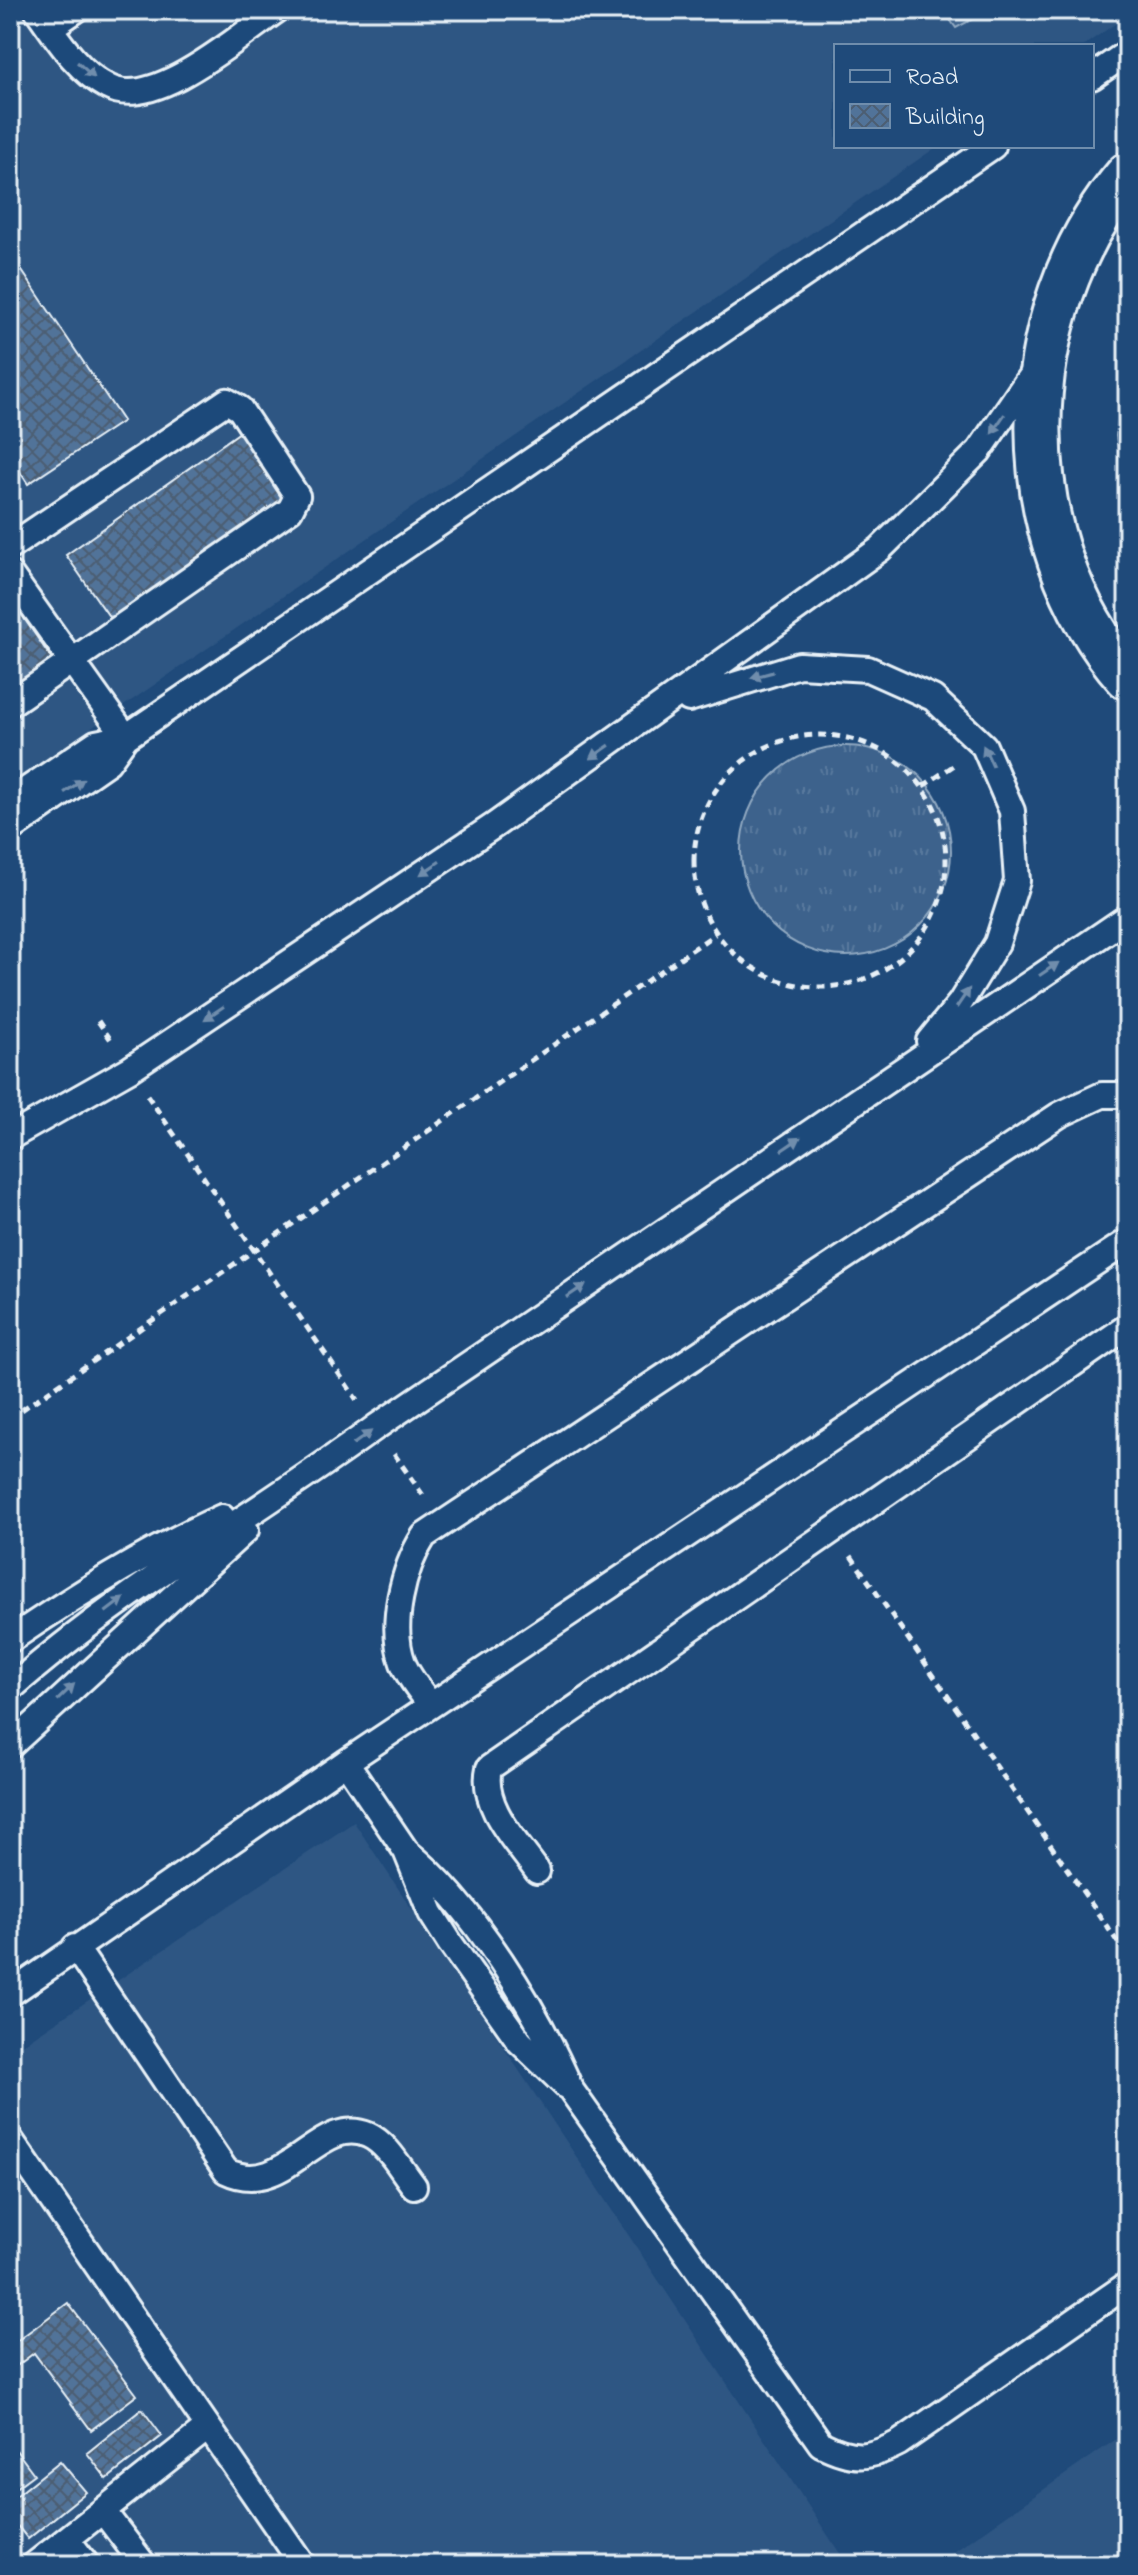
<svg xmlns="http://www.w3.org/2000/svg" width="1138" height="2575" font-family="'Indie Flower',sans-serif">
	<style>
		.built { fill: #2e5683 }
		.grass { fill: url(#grass-tufts); stroke: #92aac2; stroke-width: 2 }
		.forest { fill: url(#forest-crowns); stroke: #92aac2; stroke-width: 2 }
		.building { fill: url(#building-cross-hatch); stroke: #e8f1f8; stroke-width: 2 }
		.lines { fill: none; stroke-linecap: round; stroke-linejoin: round }
		.lane-casing { stroke: #e8f1f8; stroke-width: 30 }
		.primary-casing { stroke: #e8f1f8; stroke-width: 50 }
		.path { stroke: #e8f1f8; stroke-width: 5; stroke-dasharray: 8 6; stroke-linecap: butt }
		.lane { stroke: #1f4a7a; stroke-width: 24 }
		.primary { stroke: #1f4a7a; stroke-width: 44 }
		.oneway { fill: #6f8dac }
	</style>
	<defs>
		<pattern id="grass-tufts" width="24" height="20" patternUnits="userSpaceOnUse" patternTransform="scale(2)"><rect width="24" height="20" fill="#3c628c"/><path d="M3 7l-1-3M5 7V3M7 7l1-3M15 17l-1-3M17 17v-4M19 17l1-3" fill="none" stroke="#58799d"/></pattern>
		<pattern id="forest-crowns" width="20" height="18" patternUnits="userSpaceOnUse" patternTransform="scale(2)"><rect width="20" height="18" fill="#3c628c"/><path d="M2 6a3 3 0 1 1 6 0M12 15a3 3 0 1 1 6 0" fill="none" stroke="#58799d"/></pattern>
		<pattern id="building-cross-hatch" width="8" height="8" patternUnits="userSpaceOnUse" patternTransform="scale(2)"><rect width="8" height="8" fill="#517399"/><path d="M0 0l8 8M0 8l8-8" fill="none" stroke="#4c5e72"/></pattern>
	</defs>
	<rect width="100%" height="100%" fill="#1f4a7a"/>
	<filter id="ink" filterUnits="userSpaceOnUse"><feTurbulence type="fractalNoise" baseFrequency=".0125" numOctaves="2"/><feDisplacementMap in="SourceGraphic" scale="16" xChannelSelector="R" yChannelSelector="G"/><feConvolveMatrix kernelMatrix="1 2 1 2 8 2 1 2 1" color-interpolation-filters="sRGB"/></filter>
	<g filter="url(#ink)">
		<path class="built" d="M 10,10 L 1128,10 L 1128,15 L 1083,46 L 836,46 L 836,146 L 938,146 L 10,784 Z
			M 354,1822 L 843,2558 L 842,2565 L 10,2565 L 10,2053 Z
			M 1128,2431 L 1128,2565 L 935,2565 Z"/>
		<path class="grass" d="M 1128,336 L 1128,514 L 1116,436 Z
			M741 851a105 105 0 1 1 210 0a105 105 0 1 1-210 0Z"/>
		<path class="forest" d="M 943,10 L 983,10 L 984,13 L 956,28 Z"/>
		<path class="building" d="M 12,256 L 123,421 L 28,484 L 10,457 Z
			M 243,430 L 293,500 L 115,625 L 66,555 Z
			M 10,598 L 54,662 L 10,693 Z
			M 68,2303 L 137,2395 L 91,2430 L 34,2353 L 10,2371 L 10,2346 Z
			M 142,2409 L 162,2436 L 107,2479 L 87,2453 Z
			M 10,2442 L 34,2474 L 10,2492 Z
			M 60,2461 L 86,2492 L 28,2539 L 10,2517 L 10,2501 Z"/>
		<g class="lines">
			<defs>
				<path id="lane" d="M 37,10 C 57,38 77,71 108,87 C 153,112 240,35 277,10
					M 50,28 L 76,10
					M 1092,77 L 1128,52
					M 10,547 L 227,401 L 240,409 L 297,496 L 290,510 L 10,704
					M 10,574 L 126,737 L 993,146
					M 689,699 L 799,665 L 868,669 L 933,698 L 984,746 L 1012,811 L 1017,881 L 997,943 L 960,1003 L 929,1041
					M 10,801 L 96,743 L 126,737 L 108,762 L 10,830
					M 10,1137 L 130,1069 L 495,825 L 880,549 L 979,451 L 1036,368
					M 10,1640 C 77,1594 148,1550 222,1517
					M 10,1689 C 123,1589 254,1516 376,1427 L 1128,917
					M 431,1705 C 421,1692 409,1678 403,1663 C 389,1626 403,1568 424,1536 L 1059,1115 L 1102,1095 L 1128,1095
					M 10,1746 L 246,1530
					M 346,1762 L 406,1851 L 431,1913 L 450,1943 L 520,2042 L 566,2086
					M 406,1851 C 472,1903 539,2013 571,2090 L 821,2444 C 853,2460 868,2459 899,2443 L 1128,2284
					M 537,1871 C 517,1842 480,1806 489,1768 L 1128,1326
					M 75,1947 L 226,2171 C 286,2200 318,2113 368,2135 C 388,2144 401,2170 414,2186
					M 10,1994 L 346,1762 L 1128,1241
					M 10,2139 L 303,2565
					M 103,2511 L 144,2565
					M 67,2539 L 87,2565
					M 34,2565 L 206,2429"/>
				<path id="primary" d="M 1128,175 C 1010,313 1007,540 1128,677"/>
			</defs>
			<use href="#lane" class="lane-casing"/>
			<use href="#primary" class="primary-casing"/>
			<path class="path" d="M694 861a126 126 0 1 1 252 0a126 126 0 1 1-252 0Z
				M 923,786 L 956,764
				M 98,1021 L 113,1043
				M 147,1095 L 357,1400
				M 10,1418 L 715,934
				M 394,1454 L 425,1498
				M 851,1556 L 1128,1957"/>
			<use href="#lane" class="lane"/>
			<use href="#primary" class="primary"/>
		</g>
		<defs><path id="oneway-solid" d="M-6-.8H1V-3.2L6.5 0L1 3.2V.8H-6Z" transform="scale(2)"/></defs>
		<g class="oneway">
			<use href="#oneway-solid" transform="translate(86 70) rotate(42)"/>
			<use href="#oneway-solid" transform="translate(998 424) rotate(124)"/>
			<use href="#oneway-solid" transform="translate(762 675) rotate(165)"/>
			<use href="#oneway-solid" transform="translate(600 752) rotate(145)"/>
			<use href="#oneway-solid" transform="translate(988 756) rotate(-115)"/>
			<use href="#oneway-solid" transform="translate(74 786) rotate(-34)"/>
			<use href="#oneway-solid" transform="translate(430 868) rotate(146)"/>
			<use href="#oneway-solid" transform="translate(1049 969) rotate(-34)"/>
			<use href="#oneway-solid" transform="translate(963 998) rotate(-56)"/>
			<use href="#oneway-solid" transform="translate(214 1013) rotate(146)"/>
			<use href="#oneway-solid" transform="translate(791 1144) rotate(-34)"/>
			<use href="#oneway-solid" transform="translate(576 1291) rotate(-34)"/>
			<use href="#oneway-solid" transform="translate(362 1438) rotate(-36)"/>
			<use href="#oneway-solid" transform="translate(115 1605) rotate(-37)"/>
			<use href="#oneway-solid" transform="translate(66 1692) rotate(-44)"/>
		</g>
	</g>
	<rect width="1138" height="2575" fill="none" stroke="#1f4a7a" stroke-width="40"/>
	<rect x="20" y="20" width="1098" height="2535" fill="none" stroke="#e8f1f8" stroke-width="3" filter="url(#ink)"/>
	<rect x="834" y="44" width="260" height="104" fill="#1f4a7a" stroke="#6f8dac" stroke-width="2"/>
	<rect x="850" y="70" width="40" height="12" fill="#1f4a7a" stroke="#6f8dac" stroke-width="2"/>
	<text x="906" y="84" font-size="24" fill="#e8f1f8">Road</text>
	<rect x="850" y="104" width="40" height="24" fill="url(#building-cross-hatch)" stroke="#6f8dac" stroke-width="2"/>
	<text x="906" y="124" font-size="24" fill="#e8f1f8">Building</text>
</svg>
